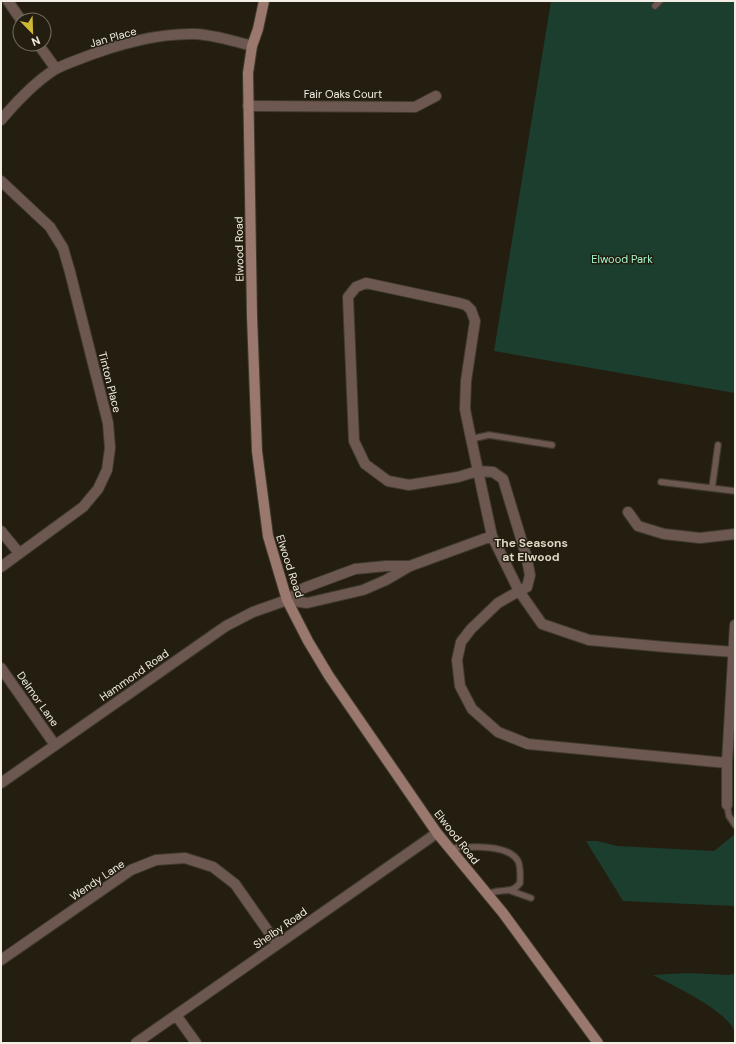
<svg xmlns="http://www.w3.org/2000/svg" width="736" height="1044" font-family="'DM Sans',sans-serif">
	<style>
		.green { fill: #1b3e2e }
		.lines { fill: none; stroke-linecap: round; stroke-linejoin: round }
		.service-casing { stroke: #413b2e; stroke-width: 8 }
		.minor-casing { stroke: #413b2e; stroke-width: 12 }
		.secondary-casing { stroke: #413b2e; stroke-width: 12 }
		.service { stroke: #6d5851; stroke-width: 5.5 }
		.minor { stroke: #6d5851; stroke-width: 10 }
		.secondary { stroke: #9a786e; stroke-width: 10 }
		.labels { text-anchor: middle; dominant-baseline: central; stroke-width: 3; stroke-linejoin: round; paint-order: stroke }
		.street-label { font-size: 11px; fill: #f2eee5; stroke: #241e10 }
		.park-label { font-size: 11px; fill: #a5f7d0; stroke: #241e10 }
		.neighbourhood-label { font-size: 12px; font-weight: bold; fill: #ded5c3; stroke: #241e10 }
	</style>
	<rect width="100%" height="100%" fill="#241e10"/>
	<path class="green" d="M 551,1 L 735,1 L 735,393 L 494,351 Z
		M 735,834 L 735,906 L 623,901 L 586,841 L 597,841 L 617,846 L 714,851 Z
		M 688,973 L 728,975 L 735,974 L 735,1037 C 734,1033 734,1028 731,1025 C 715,1005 676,987 653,975 Z"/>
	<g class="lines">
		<defs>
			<path id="service" d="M 655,6 L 660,1
				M 471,439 L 489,435 L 552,445
				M 661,482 L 735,491
				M 712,488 L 718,445
				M 727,805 L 729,816 L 735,825
				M 450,848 C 468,847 508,843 518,861 C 521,867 520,876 520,883 C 514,891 509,890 500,891 C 496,891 491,893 487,894
				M 511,891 L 531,898"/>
			<path id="minor" d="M 8,1 L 21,20
				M 38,44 L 56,69
				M 248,106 L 415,107 L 436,96
				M 1,120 C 17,101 34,83 54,70 C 61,66 69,63 77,60 C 112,46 157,33 195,34 C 215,35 234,41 252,46
				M 1,181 L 50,227 L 63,248 L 70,272 L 108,423 L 110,448 L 107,470 L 98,489 L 83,507 L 1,567
				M 628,512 L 638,526 L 664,534 L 700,538 L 735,534
				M 1,531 L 19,553
				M 287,600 L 307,603 L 363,590 L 386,580 L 410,566 L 492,536
				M 1,668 L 55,745
				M 727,763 L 735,625
				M 1,783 L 226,626 L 253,612 L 287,600 L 304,588 L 355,569 L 386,566 L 410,566
				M 727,805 L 727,763 L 528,744 L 498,732 L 472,709 L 460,686 L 457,660 L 461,642 L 471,629 L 498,603 L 519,591 L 492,536 L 469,429 L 465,409 L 466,381 L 475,321 L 471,310 L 466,305 L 459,303 L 366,283 L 356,287 L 348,297 L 354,441 L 365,464 L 388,481 L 409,485 L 458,477 L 478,471 L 493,472 L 503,479 L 526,555 L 530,575 L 527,587 L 519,591 L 542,624 L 589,640 L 666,647 L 734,652
				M 1,960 L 131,870 L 156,860 L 185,858 L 213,867 L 235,884 L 277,944
				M 176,1015 L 196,1043
				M 136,1043 L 437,833"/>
			<path id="secondary" d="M 264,1 L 258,29 L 252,46 L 248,73 L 252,316 L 257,451 L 268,536 L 287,600 L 308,641 L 329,676 L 437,833 L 503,913 L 598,1043"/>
		</defs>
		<use href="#service" class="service-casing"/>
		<use href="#minor" class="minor-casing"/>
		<use href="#secondary" class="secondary-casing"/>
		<use href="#service" class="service"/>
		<use href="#minor" class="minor"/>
		<use href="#secondary" class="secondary"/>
	</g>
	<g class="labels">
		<g class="street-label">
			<text transform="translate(113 37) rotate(-16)">Jan Place</text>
			<text x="343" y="94">Fair Oaks Court</text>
			<text transform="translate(239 249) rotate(-91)">Elwood Road</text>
			<text transform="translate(110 382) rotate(76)">Tinton Place</text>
			<text transform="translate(290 566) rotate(72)">Elwood Road</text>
			<text transform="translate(134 675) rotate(-35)">Hammond Road</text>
			<text transform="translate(38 699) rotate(55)">Delmor Lane</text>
			<text transform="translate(457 837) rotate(52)">Elwood Road</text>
			<text transform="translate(97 880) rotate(-34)">Wendy Lane</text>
			<text transform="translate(280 928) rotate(-35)">Shelby Road</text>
		</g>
		<g class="park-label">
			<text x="622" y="259">Elwood Park</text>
		</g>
		<g class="neighbourhood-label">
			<text x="531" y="543">The Seasons<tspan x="531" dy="14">at Elwood</tspan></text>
		</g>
	</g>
	<rect width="736" height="1044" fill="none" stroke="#f2eee5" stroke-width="4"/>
	<g transform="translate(32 32) rotate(157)"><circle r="19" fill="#241e10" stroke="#767165"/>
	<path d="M0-3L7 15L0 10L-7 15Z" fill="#ceb837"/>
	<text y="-6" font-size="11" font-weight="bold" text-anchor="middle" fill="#f2eee5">N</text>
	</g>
</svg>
